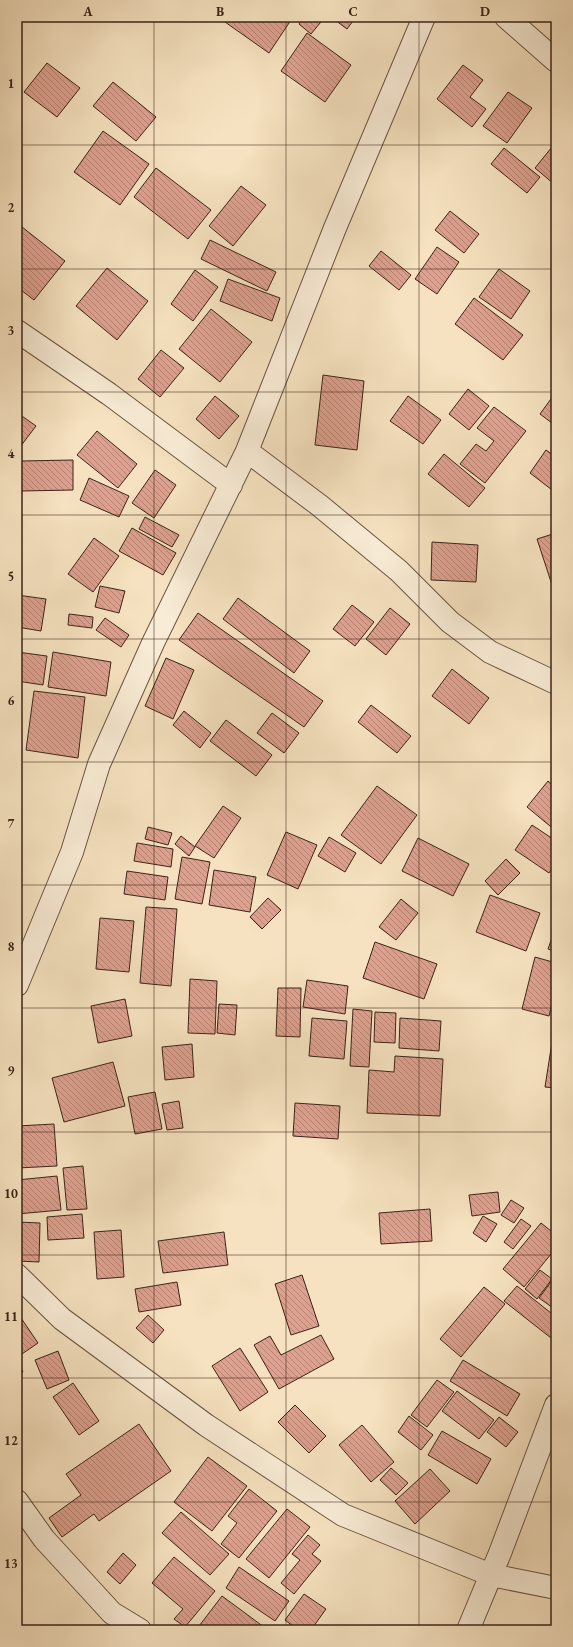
<svg xmlns="http://www.w3.org/2000/svg" width="573" height="1647" font-family="'EB Garamond',serif">
	<style>
		.building { fill: url(#building-back-hatch); stroke: #3d2317 }
		.lines { fill: none; stroke-linecap: round; stroke-linejoin: round }
		.minor-casing { stroke: #6b5341; stroke-width: 24 }
		.minor { stroke: #f9ecd6; stroke-width: 22 }
		.grid { fill: none; stroke: #3d2317; stroke-width: 1; stroke-opacity: 0.55 }
		.neatline { fill: none; stroke: #3d2317; stroke-width: 1.5 }
		.grid-label { font-size: 13px; text-anchor: middle; font-weight: bold; fill: #3d2317 }
	</style>
	<defs>
		<pattern id="building-back-hatch" width="6" height="6" patternUnits="userSpaceOnUse"><rect width="6" height="6" fill="#dfa18f"/><path d="M-1 5l2 2M0 0l6 6M5-1l2 2" fill="none" stroke="#b68374"/></pattern>
	</defs>
	<rect width="100%" height="100%" fill="#f6e2c0"/>
	<filter id="stains"><feTurbulence type="fractalNoise" baseFrequency=".005" numOctaves="4"/><feColorMatrix values="0 0 0 0 .2 0 0 0 0 .09 0 0 0 0 .02 0 0 0 .5 -.17"/></filter>
	<radialGradient id="worn" r=".72"><stop offset=".6" stop-color="#630" stop-opacity="0"/><stop offset="1" stop-color="#630" stop-opacity=".3"/></radialGradient>
	<path class="building" d="M 229,17 L 287,17 L 291,20 L 269,53 L 225,22 Z
		M 304,17 L 325,17 L 311,34 L 299,24 Z
		M 331,17 L 356,17 L 347,29 Z
		M 307,33 L 351,65 L 325,102 L 281,71 Z
		M 47,63 L 80,88 L 57,117 L 24,92 Z
		M 463,65 L 483,80 L 470,97 L 486,109 L 472,127 L 437,99 Z
		M 113,82 L 156,117 L 136,141 L 93,106 Z
		M 508,92 L 532,108 L 507,143 L 483,126 Z
		M 103,131 L 149,164 L 120,205 L 74,172 Z
		M 556,142 L 556,181 L 554,184 L 535,168 Z
		M 504,148 L 540,177 L 527,193 L 491,164 Z
		M 156,168 L 211,210 L 188,239 L 134,197 Z
		M 241,186 L 266,205 L 233,246 L 209,226 Z
		M 450,211 L 479,234 L 464,253 L 435,230 Z
		M 17,223 L 65,261 L 34,300 L 17,287 Z
		M 210,240 L 276,272 L 267,291 L 201,259 Z
		M 437,247 L 459,262 L 437,294 L 415,279 Z
		M 381,251 L 411,275 L 399,290 L 369,266 Z
		M 107,268 L 148,301 L 117,340 L 76,306 Z
		M 499,269 L 530,291 L 511,319 L 479,297 Z
		M 195,270 L 218,287 L 193,321 L 171,304 Z
		M 228,279 L 280,298 L 272,321 L 220,301 Z
		M 474,298 L 523,335 L 503,360 L 455,324 Z
		M 211,309 L 252,342 L 220,382 L 179,349 Z
		M 161,350 L 184,368 L 160,397 L 138,379 Z
		M 323,375 L 364,381 L 357,450 L 315,445 Z
		M 468,389 L 489,406 L 469,430 L 449,414 Z
		M 556,392 L 556,426 L 540,414 Z
		M 215,396 L 239,416 L 219,439 L 196,419 Z
		M 408,396 L 441,420 L 423,444 L 390,421 Z
		M 494,407 L 526,431 L 485,483 L 460,464 L 476,444 L 486,451 L 494,441 L 477,428 Z
		M 19,414 L 36,426 L 17,451 L 17,416 Z
		M 97,431 L 137,464 L 118,488 L 77,455 Z
		M 546,450 L 556,457 L 556,493 L 530,473 Z
		M 444,454 L 485,488 L 469,507 L 428,474 Z
		M 73,460 L 73,490 L 21,491 L 20,461 Z
		M 155,470 L 176,485 L 154,518 L 132,503 Z
		M 89,478 L 129,496 L 119,517 L 80,500 Z
		M 145,517 L 179,535 L 172,547 L 139,529 Z
		M 132,528 L 176,553 L 163,575 L 119,551 Z
		M 556,533 L 556,591 L 554,591 L 537,539 Z
		M 94,538 L 119,556 L 93,592 L 68,574 Z
		M 432,542 L 478,545 L 476,582 L 431,580 Z
		M 100,586 L 125,591 L 119,613 L 95,607 Z
		M 17,595 L 46,599 L 41,631 L 17,627 Z
		M 238,598 L 310,651 L 294,673 L 223,619 Z
		M 352,605 L 374,622 L 355,646 L 333,629 Z
		M 390,608 L 410,624 L 386,655 L 366,639 Z
		M 198,613 L 323,701 L 304,727 L 179,640 Z
		M 69,614 L 93,617 L 92,628 L 68,625 Z
		M 105,618 L 129,635 L 121,647 L 96,630 Z
		M 17,652 L 47,656 L 43,685 L 17,681 Z
		M 53,652 L 111,662 L 106,696 L 48,687 Z
		M 166,658 L 194,670 L 173,719 L 145,706 Z
		M 452,669 L 489,698 L 469,724 L 432,696 Z
		M 17,686 L 20,686 L 17,721 Z
		M 34,691 L 85,697 L 78,758 L 26,750 Z
		M 371,705 L 411,736 L 397,753 L 358,722 Z
		M 184,711 L 211,733 L 200,748 L 173,725 Z
		M 272,713 L 299,733 L 284,753 L 257,733 Z
		M 226,720 L 272,755 L 256,776 L 210,741 Z
		M 548,781 L 556,788 L 556,831 L 527,807 Z
		M 377,786 L 417,815 L 381,864 L 341,835 Z
		M 223,806 L 241,818 L 214,858 L 195,846 Z
		M 532,825 L 556,841 L 556,862 L 549,873 L 515,850 Z
		M 148,827 L 172,833 L 168,845 L 145,839 Z
		M 286,832 L 317,845 L 298,889 L 267,875 Z
		M 181,836 L 195,847 L 189,856 L 175,844 Z
		M 329,837 L 356,853 L 345,872 L 318,856 Z
		M 418,838 L 469,864 L 453,896 L 402,871 Z
		M 137,843 L 173,849 L 171,867 L 134,861 Z
		M 182,857 L 210,862 L 202,904 L 175,899 Z
		M 506,859 L 520,873 L 498,895 L 485,881 Z
		M 214,870 L 256,877 L 250,912 L 209,905 Z
		M 127,871 L 168,877 L 165,900 L 124,894 Z
		M 490,895 L 540,913 L 526,951 L 476,932 Z
		M 268,898 L 281,910 L 262,929 L 250,917 Z
		M 401,899 L 418,913 L 396,940 L 379,927 Z
		M 146,907 L 177,909 L 171,986 L 140,983 Z
		M 100,918 L 134,921 L 129,972 L 96,969 Z
		M 556,926 L 556,952 L 548,949 Z
		M 375,942 L 437,964 L 424,999 L 363,978 Z
		M 535,957 L 556,963 L 556,989 L 549,1016 L 522,1009 Z
		M 190,979 L 217,981 L 215,1034 L 188,1033 Z
		M 307,980 L 348,986 L 345,1014 L 303,1007 Z
		M 278,988 L 301,988 L 300,1037 L 276,1036 Z
		M 125,999 L 132,1036 L 98,1043 L 91,1006 Z
		M 219,1004 L 237,1005 L 235,1035 L 217,1033 Z
		M 353,1009 L 372,1011 L 369,1067 L 350,1066 Z
		M 375,1012 L 396,1013 L 395,1043 L 374,1042 Z
		M 312,1018 L 347,1021 L 344,1059 L 309,1056 Z
		M 400,1018 L 441,1021 L 439,1051 L 399,1048 Z
		M 552,1042 L 556,1043 L 556,1088 L 545,1087 Z
		M 192,1044 L 194,1077 L 165,1080 L 162,1047 Z
		M 395,1056 L 443,1059 L 440,1116 L 367,1113 L 369,1070 L 394,1072 Z
		M 113,1062 L 125,1106 L 64,1122 L 52,1078 Z
		M 155,1092 L 162,1129 L 135,1134 L 128,1097 Z
		M 179,1101 L 183,1128 L 167,1130 L 162,1104 Z
		M 295,1103 L 340,1106 L 338,1139 L 293,1136 Z
		M 54,1124 L 57,1166 L 17,1168 L 17,1126 Z
		M 83,1166 L 87,1209 L 67,1210 L 63,1168 Z
		M 57,1176 L 61,1210 L 17,1214 L 17,1180 Z
		M 498,1192 L 500,1212 L 472,1216 L 469,1195 Z
		M 511,1200 L 524,1208 L 514,1223 L 501,1215 Z
		M 430,1209 L 432,1241 L 381,1244 L 379,1213 Z
		M 82,1214 L 84,1238 L 48,1240 L 47,1217 Z
		M 483,1216 L 497,1224 L 486,1242 L 473,1233 Z
		M 521,1219 L 531,1226 L 513,1249 L 504,1242 Z
		M 17,1222 L 40,1223 L 39,1262 L 17,1261 Z
		M 541,1223 L 556,1235 L 556,1248 L 524,1287 L 503,1269 Z
		M 121,1230 L 124,1277 L 97,1279 L 94,1232 Z
		M 224,1232 L 228,1265 L 163,1273 L 158,1241 Z
		M 540,1270 L 552,1279 L 537,1299 L 525,1289 Z
		M 302,1275 L 319,1326 L 291,1335 L 275,1284 Z
		M 554,1278 L 556,1279 L 556,1310 L 539,1298 Z
		M 177,1282 L 181,1305 L 139,1312 L 135,1289 Z
		M 517,1286 L 556,1317 L 556,1332 L 551,1338 L 504,1301 Z
		M 484,1287 L 505,1304 L 461,1357 L 440,1339 Z
		M 17,1312 L 38,1343 L 19,1356 L 17,1353 Z
		M 148,1315 L 164,1330 L 153,1343 L 136,1328 Z
		M 321,1335 L 334,1359 L 279,1389 L 254,1345 L 270,1336 L 281,1355 Z
		M 240,1348 L 268,1392 L 240,1411 L 212,1366 Z
		M 58,1351 L 69,1380 L 47,1389 L 35,1360 Z
		M 463,1360 L 520,1394 L 507,1416 L 450,1381 Z
		M 17,1361 L 23,1372 L 17,1375 Z
		M 437,1380 L 454,1392 L 427,1427 L 411,1415 Z
		M 73,1383 L 99,1421 L 79,1435 L 53,1397 Z
		M 457,1391 L 494,1420 L 479,1439 L 442,1411 Z
		M 295,1405 L 326,1436 L 309,1453 L 278,1422 Z
		M 409,1416 L 433,1435 L 421,1450 L 398,1432 Z
		M 499,1417 L 518,1432 L 506,1447 L 487,1432 Z
		M 139,1424 L 171,1471 L 99,1521 L 94,1514 L 62,1537 L 49,1518 L 81,1495 L 66,1474 Z
		M 362,1425 L 394,1462 L 371,1482 L 339,1445 Z
		M 442,1431 L 491,1459 L 477,1484 L 428,1455 Z
		M 208,1457 L 247,1486 L 212,1531 L 174,1502 Z
		M 391,1468 L 408,1483 L 396,1495 L 380,1480 Z
		M 430,1469 L 450,1491 L 415,1524 L 395,1501 Z
		M 249,1489 L 277,1511 L 239,1558 L 221,1544 L 237,1523 L 228,1516 Z
		M 287,1509 L 310,1527 L 269,1578 L 246,1559 Z
		M 181,1512 L 229,1554 L 210,1575 L 162,1533 Z
		M 308,1535 L 320,1545 L 312,1554 L 321,1561 L 294,1594 L 281,1583 L 300,1560 L 292,1554 Z
		M 123,1553 L 136,1565 L 120,1584 L 107,1572 Z
		M 174,1557 L 215,1591 L 185,1627 L 174,1619 L 183,1609 L 152,1583 Z
		M 239,1567 L 289,1601 L 275,1621 L 226,1588 Z
		M 304,1594 L 326,1609 L 311,1630 L 298,1630 L 285,1620 Z
		M 222,1596 L 268,1630 L 196,1630 Z"/>
	<g class="lines">
		<defs>
			<path id="minor" d="M 506,17 L 556,61
				M 17,331 L 109,394 L 231,485
				M 247,451 L 319,505 L 399,571 L 450,622 L 490,652 L 556,683
				M 17,985 L 72,852 L 99,764 L 153,643 L 247,451 L 335,228 L 424,17
				M 17,1275 L 62,1319 L 206,1425 L 343,1515 L 491,1575 L 556,1588
				M 17,1501 L 44,1539 L 112,1613 L 140,1630
				M 468,1630 L 500,1553 L 556,1405"/>
		</defs>
		<use href="#minor" class="minor-casing"/>
		<use href="#minor" class="minor"/>
	</g>
	<path class="grid" d="M 154,17 L 154,1630M 286,17 L 286,1630M 419,17 L 419,1630M 17,145 L 556,145M 17,269 L 556,269M 17,392 L 556,392M 17,515 L 556,515M 17,639 L 556,639M 17,762 L 556,762M 17,885 L 556,885M 17,1008 L 556,1008M 17,1132 L 556,1132M 17,1255 L 556,1255M 17,1378 L 556,1378M 17,1502 L 556,1502"/>
	<rect width="573" height="1647" fill="none" stroke="#f6e2c0" stroke-width="44"/>
	<rect x="22" y="22" width="529" height="1603" class="neatline"/>
	<g class="grid-label">
		<text x="88" y="16">A</text>
		<text x="220" y="16">B</text>
		<text x="353" y="16">C</text>
		<text x="485" y="16">D</text>
		<text x="11" y="88">1</text>
		<text x="11" y="212">2</text>
		<text x="11" y="335">3</text>
		<text x="11" y="458">4</text>
		<text x="11" y="581">5</text>
		<text x="11" y="705">6</text>
		<text x="11" y="828">7</text>
		<text x="11" y="951">8</text>
		<text x="11" y="1075">9</text>
		<text x="11" y="1198">10</text>
		<text x="11" y="1321">11</text>
		<text x="11" y="1445">12</text>
		<text x="11" y="1568">13</text>
	</g>
	<rect width="100%" height="100%" filter="url(#stains)"/>
	<rect width="100%" height="100%" fill="url(#worn)"/>
</svg>
